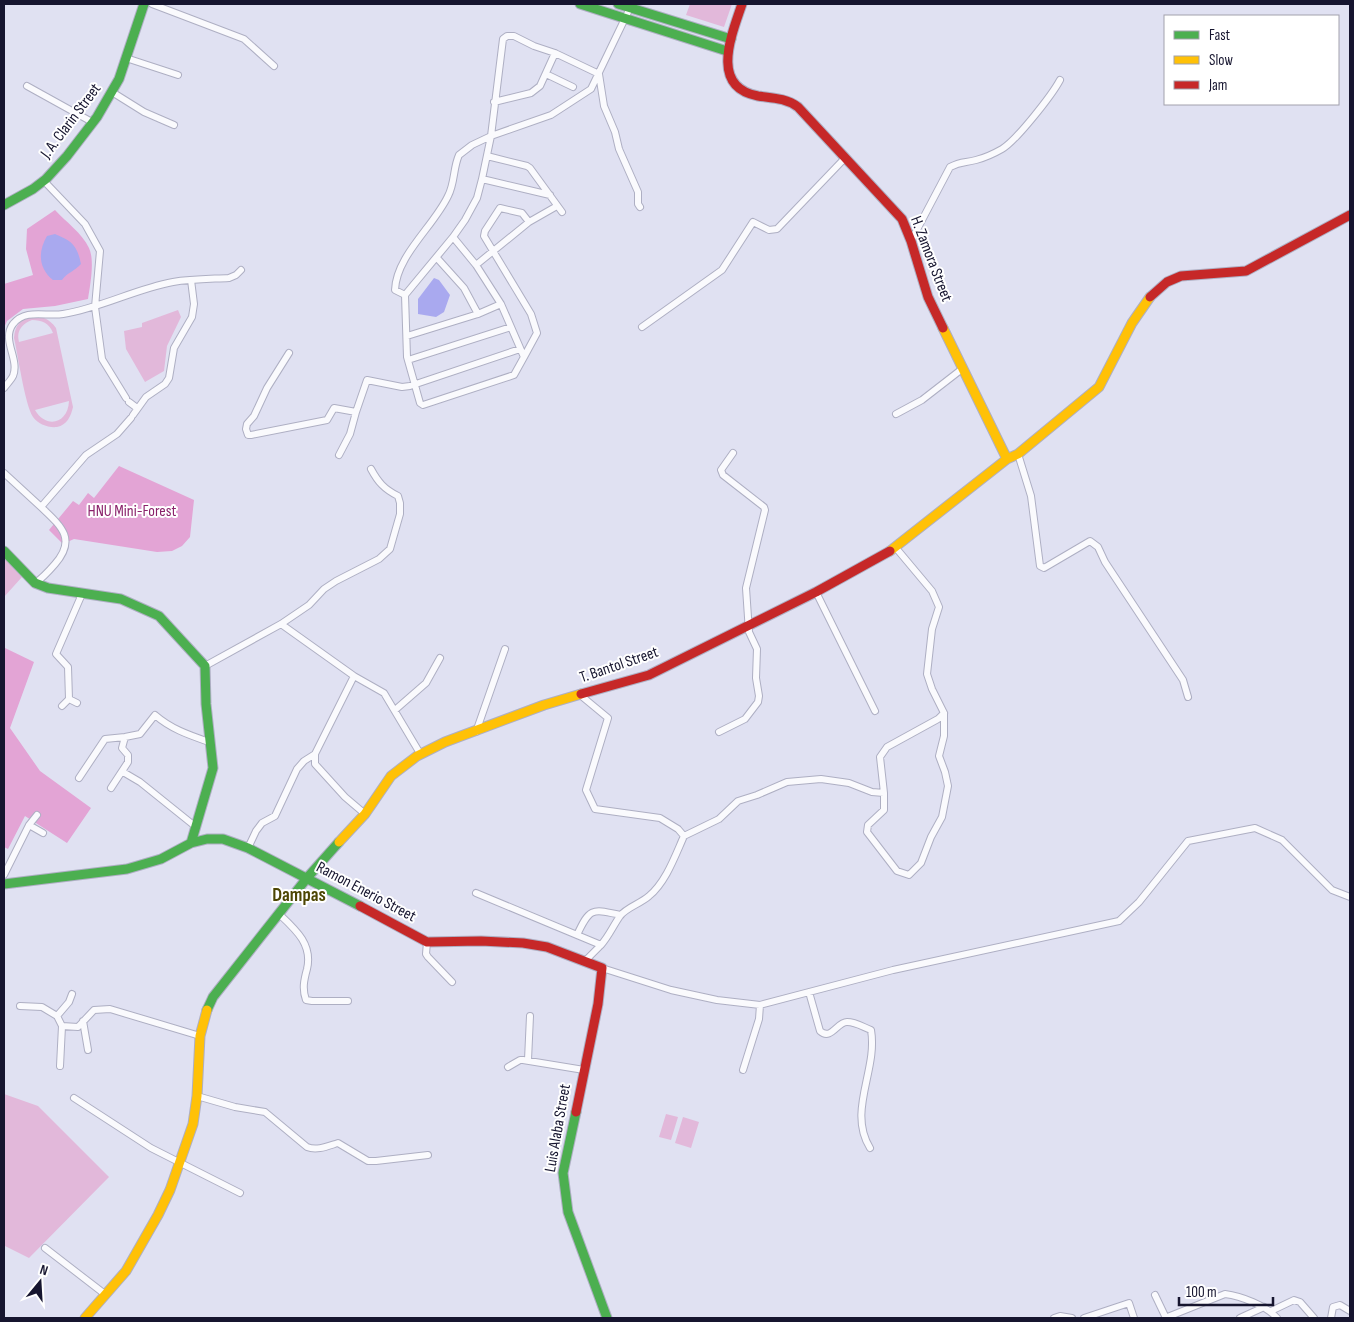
<svg xmlns="http://www.w3.org/2000/svg" width="1354" height="1322" font-family="'Sofia Sans Condensed',sans-serif">
	<style>
		.green { fill: #e2b8da; fill-rule: evenodd }
		.forest { fill: #e3a4d5 }
		.water { fill: #a9a9ef }
		.lines { fill: none; stroke-linecap: round; stroke-linejoin: round }
		.street-casing { stroke: #aeafc3; stroke-width: 8 }
		.fast-casing { stroke: #aeafc3; stroke-width: 11 }
		.slow-casing { stroke: #aeafc3; stroke-width: 11 }
		.jam-casing { stroke: #aeafc3; stroke-width: 11 }
		.street { stroke: #fafafd; stroke-width: 6 }
		.fast { stroke: #4caf50; stroke-width: 9 }
		.slow { stroke: #ffc107; stroke-width: 9 }
		.jam { stroke: #c62828; stroke-width: 9 }
		.labels { text-anchor: middle; dominant-baseline: central; stroke-width: 4; stroke-linejoin: round; paint-order: stroke }
		.street-label { font-size: 16px; fill: #16152f; stroke: #fff }
		.park-label { font-size: 16px; fill: #8a226b; stroke: #fff }
		.quarter-label { font-size: 19px; font-weight: bold; fill: #4d4603; stroke: #fff }
	</style>
	<rect width="100%" height="100%" fill="#e0e1f2"/>
	<path class="green" d="M 690,4 L 732,4 L 724,27 L 686,15 Z
		M 178,310 L 181,317 L 167,346 L 164,371 L 145,382 L 126,349 L 124,331 L 142,327 L 142,323 Z
		M 30,316 C 41,316 49,318 56,328 L 73,407 C 71,416 67,425 57,427 C 48,428 38,424 33,417 C 25,405 18,355 14,338 C 15,326 19,321 30,316 ZM 32,320 C 42,320 49,323 53,333 L 19,342 C 16,331 22,324 32,320 ZM 69,401 C 68,424 46,429 35,410 Z
		M 4,558 L 22,577 L 4,597 Z
		M 4,1094 L 38,1106 L 109,1177 L 29,1258 L 5,1246 L 4,1247 Z
		M 666,1114 L 678,1117 L 671,1140 L 659,1137 Z
		M 683,1117 L 699,1122 L 691,1148 L 675,1143 Z"/>
	<path class="forest" d="M 55,210 C 66,222 82,233 89,248 C 95,261 90,286 88,299 L 55,306 L 23,309 L 7,321 L 4,328 L 4,284 L 33,275 L 26,249 L 27,229 Z
		M 119,466 L 194,500 L 190,537 L 182,546 L 172,551 L 157,552 L 74,539 L 63,544 L 49,530 L 73,501 L 79,505 L 88,493 L 94,498 Z
		M 5,648 L 34,662 L 10,728 L 40,771 L 91,808 L 67,843 L 25,816 L 8,849 L 4,847 Z"/>
	<path class="water" d="M 55,234 C 72,241 77,245 81,264 C 75,271 68,272 62,280 L 53,280 C 38,268 38,251 47,236 Z
		M 434,278 L 439,280 L 450,295 L 444,312 L 436,317 L 418,314 L 418,299 Z"/>
	<g class="lines">
		<defs>
			<path id="street" d="M 152,4 L 244,39 L 274,66
				M 126,58 L 178,75
				M 546,74 L 573,87
				M 27,86 L 92,122
				M 112,92 L 144,112 L 174,125
				M 494,102 L 531,93 L 540,86 L 555,53
				M 487,156 L 527,166 L 530,168 L 562,212
				M 482,179 L 550,195
				M 44,181 L 85,224 L 100,251 L 95,307 L 102,359 L 126,398
				M 453,237 L 405,295 L 407,357 L 420,403 L 423,405 L 514,375 L 524,357 L 501,304 L 476,265 L 453,237 L 465,220 L 477,198 L 482,179 L 491,136 L 503,39 L 507,36 L 514,36 L 534,46 L 555,53 L 599,74 L 604,106 L 615,132 L 619,149 L 638,192 L 638,204 L 640,207
				M 911,241 L 950,167 C 961,161 965,163 976,160 C 984,158 995,153 1002,149 C 1016,141 1052,95 1060,80
				M 437,258 L 464,288 L 478,314
				M 476,265 L 529,222 L 557,206
				M 405,295 L 395,290 C 396,256 434,226 448,196 C 455,183 453,168 459,155 L 472,145 L 491,136 L 551,115 L 591,89 L 630,8
				M 642,327 L 722,270 L 753,222 L 769,230 L 777,229 L 845,158
				M 407,336 L 478,314 L 501,304
				M 289,353 L 267,388 L 254,416 L 247,424 L 246,429 L 248,435 L 251,435 L 327,420 L 334,408 L 356,412 L 367,380 L 402,387 L 410,386 L 520,349
				M 524,357 L 537,333 L 531,314 L 484,236 L 485,231 L 500,208 L 522,213 L 529,222
				M 408,360 L 511,327
				M 4,388 C 7,384 11,380 13,376 C 20,359 1,340 13,324 C 26,308 46,317 63,314 C 101,308 135,289 173,282 C 191,279 210,279 229,278 L 236,275 L 241,270
				M 129,402 L 137,408
				M 896,414 L 922,400 L 962,369
				M 133,415 L 146,397 L 165,384 L 169,378 L 174,348 L 192,317 L 194,304 L 191,280
				M 1018,454 L 1031,496 L 1040,566 L 1044,568 L 1090,541 L 1098,547 L 1105,562 L 1183,680 L 1188,697
				M 339,455 L 350,434 L 356,412
				M 4,473 C 16,484 29,496 41,507 C 61,526 77,539 55,564 C 49,571 43,578 35,583
				M 41,507 L 86,455 L 117,434 L 131,418
				M 816,592 L 875,711
				M 281,624 L 354,676 L 384,693 L 421,755
				M 205,666 L 281,624 L 309,605 L 324,589 L 336,581 L 379,559 L 390,549 L 400,514 L 400,503 L 398,496 C 384,489 378,482 371,469
				M 354,676 L 315,754 L 315,764 L 345,797 L 365,814
				M 579,694 L 608,718 L 586,790 L 595,809 L 660,818 L 678,829 L 684,836 L 719,819 L 738,801 L 757,795 L 787,782 L 821,779 L 849,783 L 872,792 L 884,793 L 880,757 L 887,747 L 938,719 L 944,713
				M 69,699 L 77,703
				M 62,706 L 69,699 L 68,667 L 56,654 L 82,594
				M 395,710 L 426,683 L 440,658
				M 476,732 L 505,649
				M 719,732 L 745,719 L 758,702 L 759,696 L 756,678 L 757,649 L 749,632 L 746,588 L 765,510 L 764,507 L 723,475 L 721,470 L 733,453
				M 123,772 L 140,782 L 196,827
				M 79,778 L 105,739 L 125,737 L 140,734 L 155,715 C 171,729 189,735 209,742
				M 111,788 L 128,762 L 128,755 L 122,748 L 125,737
				M 884,793 L 884,810 L 868,825 L 867,832 L 897,871 L 909,875 L 921,863 L 931,837 L 942,817 L 948,786 L 945,772 L 939,756 L 944,736 L 944,713 L 932,689 L 927,674 L 932,629 L 939,607 L 932,591 L 896,548
				M 29,825 L 43,833
				M 248,848 L 256,831 L 262,823 L 275,816 L 297,769 L 304,761 L 315,754
				M 4,875 L 29,825 L 37,815
				M 476,893 L 601,945 L 586,960
				M 278,913 C 295,929 313,944 307,969 C 304,980 302,989 306,1000 L 312,1001 L 348,1001
				M 577,935 C 590,907 592,909 621,915
				M 427,942 L 426,954 L 428,957 L 452,982
				M 601,945 C 609,936 613,926 620,916 C 627,907 640,904 649,896 C 666,882 675,856 684,836
				M 602,968 L 671,990 L 717,1000 L 760,1005 L 893,970 L 1119,921 L 1139,902 L 1188,841 L 1255,828 L 1282,840 L 1332,890 L 1350,897
				M 809,992 L 820,1031 C 831,1041 837,1022 847,1022 C 856,1022 863,1027 871,1030 C 878,1070 847,1111 870,1148
				M 20,1006 L 42,1007 L 57,1016 L 69,1002 L 72,994
				M 57,1016 L 62,1026 L 60,1066
				M 83,1021 L 88,1050
				M 62,1026 L 78,1027 L 94,1010 L 110,1009 L 200,1036
				M 528,1060 L 530,1016
				M 508,1067 L 520,1060 L 523,1060 L 584,1070
				M 743,1070 L 759,1019 L 760,1005
				M 197,1096 L 235,1107 L 265,1112 L 307,1147 C 317,1151 328,1146 338,1143 L 368,1161 L 376,1161 L 428,1155
				M 74,1098 L 151,1148 L 240,1193
				M 45,1248 L 106,1295
				M 1155,1295 L 1166,1318
				M 1271,1311 L 1294,1300 L 1300,1302 L 1314,1318
				M 1054,1318 L 1060,1316 L 1072,1318
				M 1084,1318 L 1129,1303 L 1134,1318
				M 1165,1318 L 1225,1294 C 1241,1296 1267,1306 1277,1318
				M 1240,1318 L 1264,1307
				M 1331,1318 L 1333,1307 L 1340,1305 L 1350,1311"/>
			<path id="fast" d="M 580,4 L 727,51
				M 618,4 L 731,39
				M 4,205 L 33,189 L 46,179 L 67,156 L 97,117 L 119,79 L 144,4
				M 4,551 L 35,583 L 48,588 L 121,599 L 159,616 L 205,666 L 206,704 L 213,768 L 191,843
				M 4,884 L 127,869 L 161,859 L 191,843 L 207,839 L 223,839 L 248,848 L 360,906
				M 207,1010 L 213,997 L 307,878 L 339,842
				M 576,1112 L 563,1173 L 568,1212 L 607,1318"/>
			<path id="slow" d="M 943,328 L 1007,459
				M 890,551 L 1007,459 L 1018,454 L 1099,387 L 1132,323 L 1150,297
				M 339,842 L 365,814 L 391,776 L 417,756 L 445,742 L 544,705 L 581,694
				M 85,1318 L 126,1271 L 158,1215 L 170,1190 L 193,1124 L 197,1096 L 200,1036 L 207,1010"/>
			<path id="jam" d="M 742,4 C 732,34 709,87 758,96 C 772,98 786,98 798,107 L 902,219 L 911,241 L 928,297 L 943,328
				M 1150,297 L 1167,282 L 1181,276 L 1246,271 L 1350,215
				M 581,694 L 649,675 L 816,592 L 890,551
				M 360,906 L 427,942 L 481,941 L 523,943 L 547,947 L 602,968 L 598,1004 L 576,1112"/>
		</defs>
		<use href="#street" class="street-casing"/>
		<use href="#fast" class="fast-casing"/>
		<use href="#slow" class="slow-casing"/>
		<use href="#jam" class="jam-casing"/>
		<use href="#street" class="street"/>
		<use href="#fast" class="fast"/>
		<use href="#slow" class="slow"/>
		<use href="#jam" class="jam"/>
	</g>
	<g class="labels">
		<g class="street-label">
			<text transform="translate(71 121) rotate(-53)">J. A. Clarin Street</text>
			<text transform="translate(931 259) rotate(69)">H. Zamora Street</text>
			<text transform="translate(619 665) rotate(-19)">T. Bantol Street</text>
			<text transform="translate(366 892) rotate(28)">Ramon Enerio Street</text>
			<text transform="translate(558 1128) rotate(-80)">Luis Alaba Street</text>
		</g>
		<g class="park-label">
			<text x="132" y="511">HNU Mini-Forest</text>
		</g>
		<g class="quarter-label">
			<text x="299" y="895">Dampas</text>
		</g>
	</g>
	<rect width="1354" height="1322" fill="none" stroke="#16152f" stroke-width="10"/>
	<rect x="1164" y="15" width="175" height="90" fill="#ffffff" stroke="#a2a1ac"/>
	<rect x="1174" y="31" width="25" height="8" fill="#4caf50" stroke="#a2a1ac"/>
	<text x="1209" y="40" font-size="15" fill="#16152f">Fast</text>
	<rect x="1174" y="56" width="25" height="8" fill="#ffc107" stroke="#a2a1ac"/>
	<text x="1209" y="65" font-size="15" fill="#16152f">Slow</text>
	<rect x="1174" y="81" width="25" height="8" fill="#c62828" stroke="#a2a1ac"/>
	<text x="1209" y="90" font-size="15" fill="#16152f">Jam</text>
	<g transform="translate(40 1282) rotate(18)" stroke="#ffffff" stroke-width="4" paint-order="stroke">
	<path d="M0-4L9 19L0 12L-9 19Z" fill="#16152f"/>
	<text y="-8" font-size="14" font-weight="bold" text-anchor="middle" fill="#16152f">N</text>
	</g>
	<path d="M1179 1297v8h94v-8" fill="none" stroke="#16152f" stroke-width="2.5"/>
	<text x="1186" y="1297" font-size="15" fill="#16152f" stroke="#ffffff" stroke-width="4" paint-order="stroke">100 m</text>
</svg>
